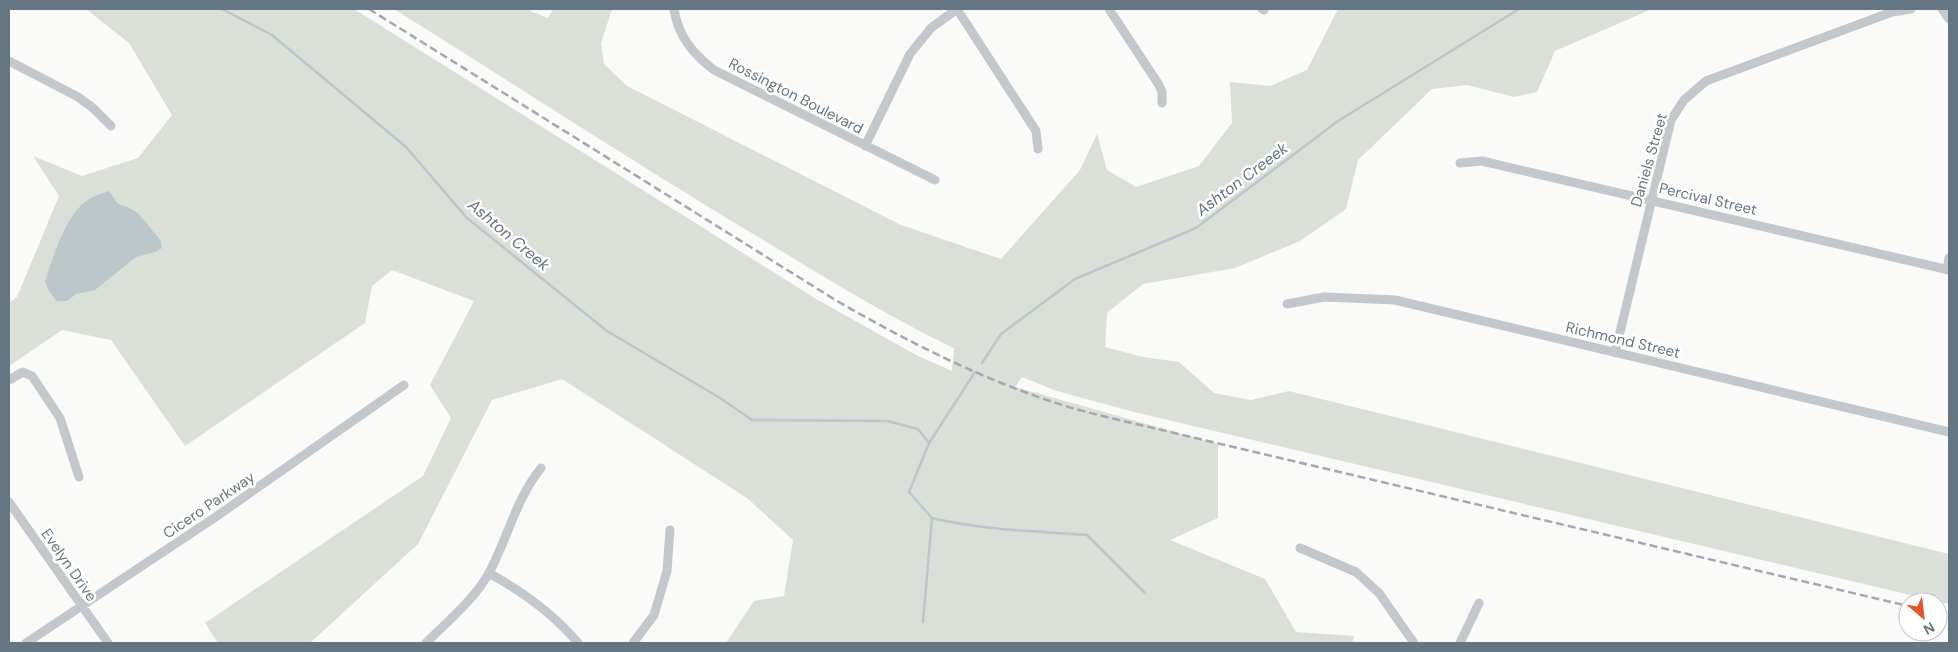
<svg xmlns="http://www.w3.org/2000/svg" width="1958" height="652" font-family="'DM Sans',sans-serif">
	<style>
		.green { fill: #dadfd7 }
		.water { fill: #bbc7cb }
		.lines { fill: none; stroke-linecap: round; stroke-linejoin: round }
		.stream { stroke: #bbc7cb; stroke-width: 2.5 }
		.street { stroke: #c3c8cc; stroke-width: 9 }
		.rail { stroke: #a2aab0; stroke-width: 2.5; stroke-dasharray: 8 4; stroke-linecap: butt }
		.labels { text-anchor: middle; dominant-baseline: central; stroke-width: 5; stroke-linejoin: round; paint-order: stroke }
		.street-label { font-size: 15px; fill: #657683; stroke: #fff }
		.water-label { font-size: 16px; font-style: italic; fill: #60757c; stroke: #fff }
	</style>
	<rect width="100%" height="100%" fill="#fafaf8"/>
	<path class="green" d="M 86,9 L 354,9 L 818,300 L 916,355 L 952,371 L 954,348 C 886,316 823,276 760,238 C 636,164 516,85 394,9 L 526,9 L 548,18 L 553,9 L 612,9 L 601,43 L 604,64 L 627,86 L 901,225 L 1001,259 L 1080,170 L 1097,134 L 1107,170 L 1136,187 L 1199,166 L 1232,123 L 1230,82 L 1270,86 L 1307,70 L 1338,9 L 1652,9 L 1555,51 L 1537,92 L 1514,97 L 1467,85 L 1432,89 L 1358,160 L 1346,209 L 1300,241 L 1235,268 L 1143,284 L 1107,313 L 1105,347 L 1143,357 L 1179,362 L 1214,393 L 1251,400 L 1289,391 L 1949,554 L 1949,604 L 1134,412 L 1057,391 L 1022,377 L 1015,387 L 1218,444 L 1218,518 L 1170,540 L 1265,579 L 1296,632 L 1354,636 L 1352,643 L 726,643 L 754,601 L 784,596 L 793,540 L 747,498 L 562,379 L 492,400 L 418,544 L 310,643 L 218,643 L 205,623 L 423,476 L 451,418 L 430,385 L 474,301 L 392,270 L 372,286 L 365,323 L 185,446 L 111,340 L 62,330 L 9,366 L 9,303 L 17,297 L 59,196 L 33,156 L 82,176 L 138,158 L 172,115 L 129,43 Z"/>
	<path class="water" d="M 109,191 L 118,204 L 127,207 L 138,213 L 161,241 L 162,248 L 155,252 L 136,257 L 95,290 L 76,294 L 67,301 L 57,301 L 49,291 L 45,281 C 53,258 65,218 84,203 C 90,197 101,194 109,191 Z"/>
	<g class="lines">
		<path class="stream" d="M 222,9 L 272,35 L 406,147 L 467,218 L 607,331 L 720,398 L 752,420 L 887,421 L 918,429 L 929,443
			M 982,363 L 1001,334 L 1075,279 L 1196,228 L 1338,121 L 1519,9
			M 932,518 C 982,530 1035,531 1087,535 L 1145,593
			M 923,622 L 932,518 L 909,492 L 929,443 L 975,372"/>
		<path class="street" d="M 674,9 C 678,36 693,54 714,70 L 935,180
			M 957,9 L 1036,131 L 1038,149
			M 1109,9 L 1159,85 L 1162,92 L 1162,103
			M 1262,9 L 1264,10
			M 1942,9 L 1949,19
			M 9,61 L 78,97 L 93,108 L 111,126
			M 865,146 L 910,54 L 931,28 L 957,9
			M 1460,163 L 1482,161 L 1949,270
			M 1947,270 L 1949,258
			M 1287,304 L 1324,297 L 1395,300 L 1949,432
			M 1615,353 L 1671,120 L 1684,100 L 1706,81 L 1892,12 L 1911,9
			M 9,380 L 23,372 L 32,376 L 60,418 L 79,477
			M 9,502 L 108,643
			M 1300,548 L 1356,572 L 1379,593 L 1414,643
			M 489,573 C 523,592 553,613 578,643
			M 26,643 L 217,516 L 404,385
			M 426,643 C 448,621 475,599 490,571 C 508,537 516,499 541,468
			M 633,643 L 654,615 L 667,571 L 670,530
			M 1460,643 L 1479,603"/>
		<path class="rail" d="M 369,9 L 837,301 C 912,344 989,383 1072,408 C 1111,419 1151,427 1191,437 L 1908,606
			M 1938,608 L 1949,611"/>
	</g>
	<g class="labels">
		<g class="street-label">
			<text transform="translate(796 96) rotate(27)">Rossington Boulevard</text>
			<text transform="translate(1649 160) rotate(-74)">Daniels Street</text>
			<text transform="translate(1708 199) rotate(13)">Percival Street</text>
			<text transform="translate(1623 340) rotate(13)">Richmond Street</text>
			<text transform="translate(209 505) rotate(-34)">Cicero Parkway</text>
			<text transform="translate(69 565) rotate(55)">Evelyn Drive</text>
		</g>
		<g class="water-label">
			<text transform="translate(1242 179) rotate(-37)">Ashton Creeek</text>
			<text transform="translate(509 235) rotate(40)">Ashton Creek</text>
		</g>
	</g>
	<rect width="1958" height="652" fill="none" stroke="#657683" stroke-width="20"/>
	<g transform="translate(1923 617) rotate(152)"><circle r="24" fill="#ffffff" stroke="#c1c8cd"/>
	<path d="M0-4L9 19L0 12L-9 19Z" fill="#e4572e"/>
	<text y="-8" font-size="14" font-weight="bold" text-anchor="middle" fill="#657683">N</text>
	</g>
</svg>
